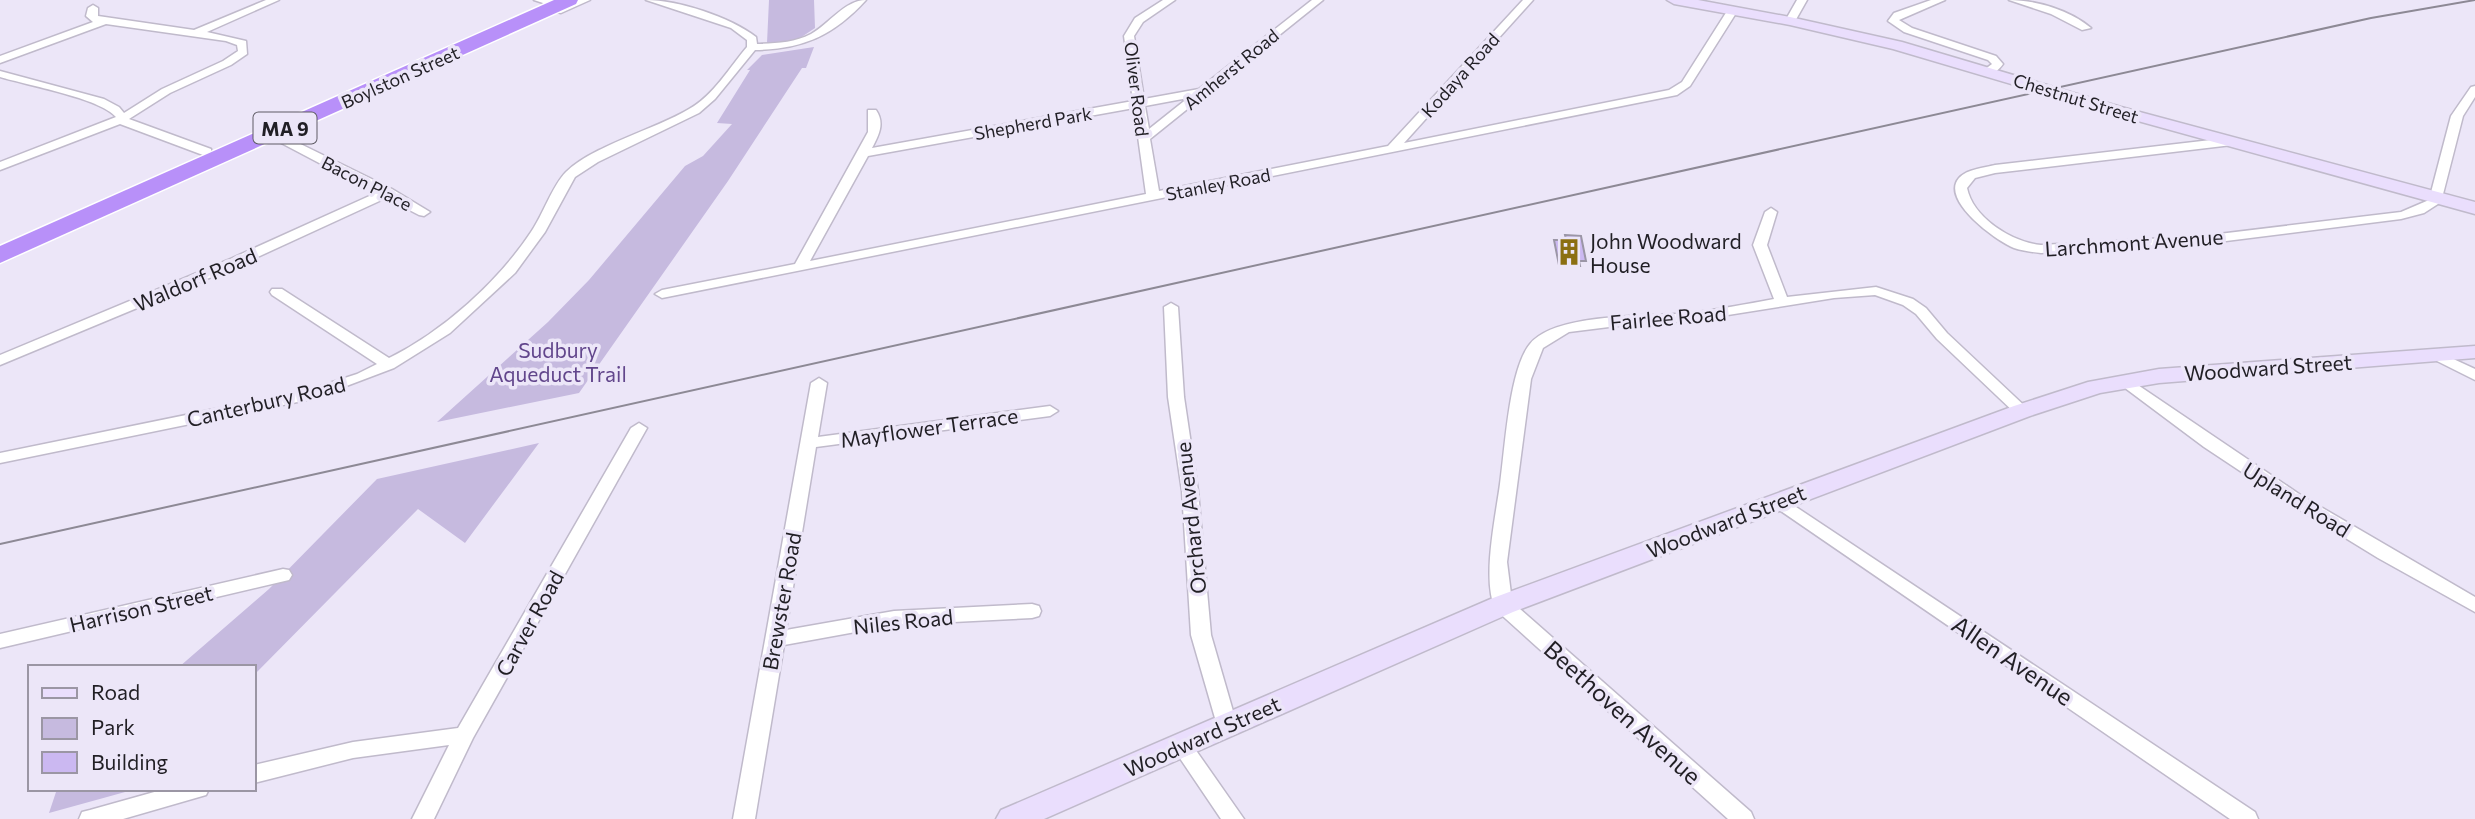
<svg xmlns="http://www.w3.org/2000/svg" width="2475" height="819" font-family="Commissioner,sans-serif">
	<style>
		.green { fill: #c6badf }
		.building { fill: #cbb8f1; stroke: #9b96a6; stroke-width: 2 }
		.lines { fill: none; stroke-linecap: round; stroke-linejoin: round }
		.street-casing { stroke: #c0bacb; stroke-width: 3 }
		.secondary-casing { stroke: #c0bacb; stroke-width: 3 }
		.highway-casing { stroke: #fff; stroke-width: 3 }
		.street { fill: #fff; fill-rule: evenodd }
		.secondary { fill: #eadefd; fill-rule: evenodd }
		.highway { fill: #b890f9; fill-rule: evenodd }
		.tram { stroke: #8d8995; stroke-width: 2 }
		.labels { text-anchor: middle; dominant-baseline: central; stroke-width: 7; stroke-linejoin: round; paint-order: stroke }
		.far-street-label { font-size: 18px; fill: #211f25; stroke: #ece6f8 }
		.shield { fill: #ece6f8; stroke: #5e5b64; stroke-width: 2 }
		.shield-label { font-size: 19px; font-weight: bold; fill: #211f25 }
		.poi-label { font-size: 21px; fill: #211f25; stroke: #ece6f8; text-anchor: start }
		.street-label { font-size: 21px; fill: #211f25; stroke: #ece6f8 }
		.park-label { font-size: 21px; fill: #62468c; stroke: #ece6f8 }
		.near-street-label { font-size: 24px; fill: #211f25; stroke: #ece6f8 }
	</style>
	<rect width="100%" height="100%" fill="#ece6f8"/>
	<path class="green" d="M 769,0 L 814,0 L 815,28 L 797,40 L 767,43 Z
		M 814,47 L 806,68 L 802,68 L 728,181 L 579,393 L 437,422 L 548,322 L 589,280 L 685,166 L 703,156 L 732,124 L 717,123 L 750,70 L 747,70 L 762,55 Z
		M 539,443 L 465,543 L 418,509 L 254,675 L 254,667 L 179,667 L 269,589 L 377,479 Z
		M 57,789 L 136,789 L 49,813 Z"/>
	<path class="building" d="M 1565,235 L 1581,236 L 1586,261 L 1579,261 L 1580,266 L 1559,265 L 1554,240 L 1566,240 Z"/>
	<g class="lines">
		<defs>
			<path id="street" d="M 266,0 L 279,0 L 207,32 L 246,41 L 247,54 L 231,65 L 170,93 L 129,119 L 211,149 L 211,155 L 203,155 L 120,124 L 0,170 L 0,162 L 116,117 C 100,98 26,85 0,77 L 0,71 L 104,99 L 119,107 L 124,113 L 162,89 L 223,61 L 238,51 L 237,45 L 226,41 L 106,24 L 0,63 L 0,56 L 93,22 L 86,16 L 88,8 L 93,5 L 98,8 L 98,16 L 194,30 Z
				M 534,0 L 553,0 L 554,2 L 549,5 Z
				M 576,0 L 590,0 L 561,13 L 552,11 Z
				M 646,0 C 678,0 730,17 756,37 L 757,44 C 776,43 794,43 811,34 C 829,24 845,0 866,0 C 833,36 803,49 755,50 L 715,99 L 699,113 L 598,162 L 575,177 L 545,232 L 515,273 L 450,333 L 394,368 L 312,399 L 0,463 L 0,453 L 308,390 L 357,374 L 377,364 L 272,295 L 270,292 L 272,289 L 282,289 L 389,358 C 442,332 498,282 531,232 C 543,215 552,186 566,172 C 592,146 656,129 689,109 C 713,96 730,67 747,47 L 747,40 L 731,28 Z
				M 1163,0 L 1175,0 L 1143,22 L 1134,36 L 1144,99 L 1199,89 L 1312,0 L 1323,0 L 1150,139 L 1159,191 L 1388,146 L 1523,0 L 1533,0 L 1404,143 L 1669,90 L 1682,82 L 1729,8 L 1738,10 L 1690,86 L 1677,95 L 662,298 L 655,294 L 662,290 L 795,264 L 868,132 L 868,110 L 876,110 C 885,123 879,135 872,148 L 1133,101 L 1124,36 L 1135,18 ZM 1188,98 L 1149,129 L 1145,106 ZM 1134,108 L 1146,194 L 810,261 L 868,156 Z
				M 1797,0 L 1807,0 L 1794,23 L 1786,23 L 1785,21 Z
				M 1931,0 L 1945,0 L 1899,20 L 1912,28 L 1996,56 L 2003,64 C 1999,70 1992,76 1984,74 L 1984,70 L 1992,64 L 1988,60 L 1904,32 L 1888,21 L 1894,13 Z
				M 2009,0 C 2036,0 2070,10 2091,28 L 2082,30 L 2051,14 Z
				M 2475,86 L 2475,97 L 2463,116 L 2441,202 L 2424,213 L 2401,219 L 2202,244 L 2041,253 C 2032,252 2023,251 2014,248 C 1996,241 1940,200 1959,178 C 1967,169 1984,168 1995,165 L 2228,138 L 2234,142 L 2232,145 L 1995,173 L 1975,178 L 1967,188 C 1973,218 2012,242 2041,245 L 2202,236 L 2401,212 L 2429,200 L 2451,116 L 2471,87 Z
				M 272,130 L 392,189 L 430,212 L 424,216 L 419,215 L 386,198 L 238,266 L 0,365 L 0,355 L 228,260 L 376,193 L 268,136 L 268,132 Z
				M 1771,208 L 1777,212 L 1767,245 L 1787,297 L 1876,287 L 1913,299 L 1926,308 L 1947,333 L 2030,411 L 2022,416 L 2016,414 L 1937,339 L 1916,314 L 1903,305 L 1875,295 L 1834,298 L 1690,321 L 1633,324 L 1569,332 L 1543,348 L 1531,379 L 1507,562 L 1512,602 L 1751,812 L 1754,819 L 1728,819 L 1496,610 C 1481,582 1496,515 1500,484 C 1505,449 1509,369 1530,344 C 1556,312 1650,317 1689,313 C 1717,310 1746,304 1774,299 L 1753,245 L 1765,212 Z
				M 1171,303 L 1178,307 L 1184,397 L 1198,491 L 1211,635 L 1237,725 L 1234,731 L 1227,733 L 1220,731 L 1217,725 L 1191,635 L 1182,491 L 1168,397 L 1164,307 Z
				M 2436,351 L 2475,369 L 2475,380 L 2431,358 L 2429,355 Z
				M 2126,377 L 2302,496 L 2475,597 L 2475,612 L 2378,558 L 2290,504 L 2204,447 L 2121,385 L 2118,382 L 2121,379 Z
				M 819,378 L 827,383 L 818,437 L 1050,406 L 1058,411 L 1050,416 L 816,447 L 786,630 L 894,611 L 1032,604 L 1039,606 L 1041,611 L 1039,616 L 1032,618 L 894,625 L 784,645 L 755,819 L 733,819 L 811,383 Z
				M 639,423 L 647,428 L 473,738 L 434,819 L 412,819 L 449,745 L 353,758 L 254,783 L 254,765 L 353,742 L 458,728 L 631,428 Z
				M 1778,495 L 2255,812 L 2258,819 L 2230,819 L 1772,505 L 1769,501 Z
				M 283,569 L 289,570 L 292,575 L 289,580 L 0,648 L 0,634 Z
				M 1181,737 L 1188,739 L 1244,819 L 1221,819 L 1171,745 L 1174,739 Z
				M 165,789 L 209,789 L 206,795 L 123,819 L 79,819 L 82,812 L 90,810 Z"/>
			<path id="secondary" d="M 1667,0 L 1698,0 L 1790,17 L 1902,42 L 2121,107 L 2475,202 L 2475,214 L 2109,113 L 1893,49 L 1790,25 L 1674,4 Z
				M 2475,346 L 2475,358 L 2159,383 L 2100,393 L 2030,416 L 1513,612 L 1044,819 L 996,819 L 1001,810 L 1493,598 L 2014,406 L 2088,382 L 2159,369 Z"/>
			<path id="highway" d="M 554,0 L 578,0 L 576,4 L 0,263 L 0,246 Z"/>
		</defs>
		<use href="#street" class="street-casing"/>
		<use href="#secondary" class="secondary-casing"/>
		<use href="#highway" class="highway-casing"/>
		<use href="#street" class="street"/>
		<use href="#secondary" class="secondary"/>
		<use href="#highway" class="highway"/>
		<path class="tram" d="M 0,544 L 2371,18 L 2475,0"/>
	</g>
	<defs>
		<symbol id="building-bare" viewBox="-9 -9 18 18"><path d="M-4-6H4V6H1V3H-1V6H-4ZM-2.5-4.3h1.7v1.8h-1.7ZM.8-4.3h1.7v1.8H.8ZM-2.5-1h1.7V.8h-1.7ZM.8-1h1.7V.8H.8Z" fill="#8b6f12" stroke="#ece6f8" stroke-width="2.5" paint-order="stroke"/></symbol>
	</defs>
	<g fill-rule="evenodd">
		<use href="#building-bare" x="1550" y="233" width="38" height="38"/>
	</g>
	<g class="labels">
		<g class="far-street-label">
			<text transform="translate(1231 69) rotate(-39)">Amherst Road</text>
			<text transform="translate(1460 75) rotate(-48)">Kodaya Road</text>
			<text transform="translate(400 77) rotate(-24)">Boylston Street</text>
			<text transform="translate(1137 89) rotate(83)">Oliver Road</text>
			<text transform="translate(2076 98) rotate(17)">Chestnut Street</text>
			<text transform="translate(1033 123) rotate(-10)">Shepherd Park</text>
			<text transform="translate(367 183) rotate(27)">Bacon Place</text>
			<text transform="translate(1218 184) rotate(-11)">Stanley Road</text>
		</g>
		<rect class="shield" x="253.5" y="112.5" width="63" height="31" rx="5"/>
		<g class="shield-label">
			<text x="285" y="128">MA 9</text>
		</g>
		<g class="poi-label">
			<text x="1590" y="240">John Woodward<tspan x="1590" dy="24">House</tspan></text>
		</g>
		<g class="street-label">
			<text transform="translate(2134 242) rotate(-4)">Larchmont Avenue</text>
			<text transform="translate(195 279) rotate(-23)">Waldorf Road</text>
			<text transform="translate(1668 317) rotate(-5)">Fairlee Road</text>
			<text transform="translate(2268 367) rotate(-4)">Woodward Street</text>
			<text transform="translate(266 401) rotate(-13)">Canterbury Road</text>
			<text transform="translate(929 427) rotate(-8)">Mayflower Terrace</text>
			<text transform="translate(2297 499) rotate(32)">Upland Road</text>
			<text transform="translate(1190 518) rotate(-96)">Orchard Avenue</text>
			<text transform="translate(1726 521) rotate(-21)">Woodward Street</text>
			<text transform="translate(781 601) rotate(-80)">Brewster Road</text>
			<text transform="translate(141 608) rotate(-13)">Harrison Street</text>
			<text transform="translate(903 621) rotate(-6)">Niles Road</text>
			<text transform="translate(529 623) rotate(-61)">Carver Road</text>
			<text transform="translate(1202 736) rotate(-24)">Woodward Street</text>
		</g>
		<g class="park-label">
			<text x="558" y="349">Sudbury<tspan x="558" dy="24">Aqueduct Trail</tspan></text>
		</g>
		<g class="near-street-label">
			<text transform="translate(2013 660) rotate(34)">Allen Avenue</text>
			<text transform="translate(1623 712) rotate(42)">Beethoven Avenue</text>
		</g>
	</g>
	<rect x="28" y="665" width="228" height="126" fill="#ece6f8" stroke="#9b96a4" stroke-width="2"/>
	<rect x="42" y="688" width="35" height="10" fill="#eadefd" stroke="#9b96a4" stroke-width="2"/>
	<text x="91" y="700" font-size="21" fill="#211f25">Road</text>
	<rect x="42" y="718" width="35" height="21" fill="#c6badf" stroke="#9b96a4" stroke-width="2"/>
	<text x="91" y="735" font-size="21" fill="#211f25">Park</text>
	<rect x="42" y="752" width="35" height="21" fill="#cbb8f1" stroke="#9b96a4" stroke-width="2"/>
	<text x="91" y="770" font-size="21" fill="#211f25">Building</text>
</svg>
